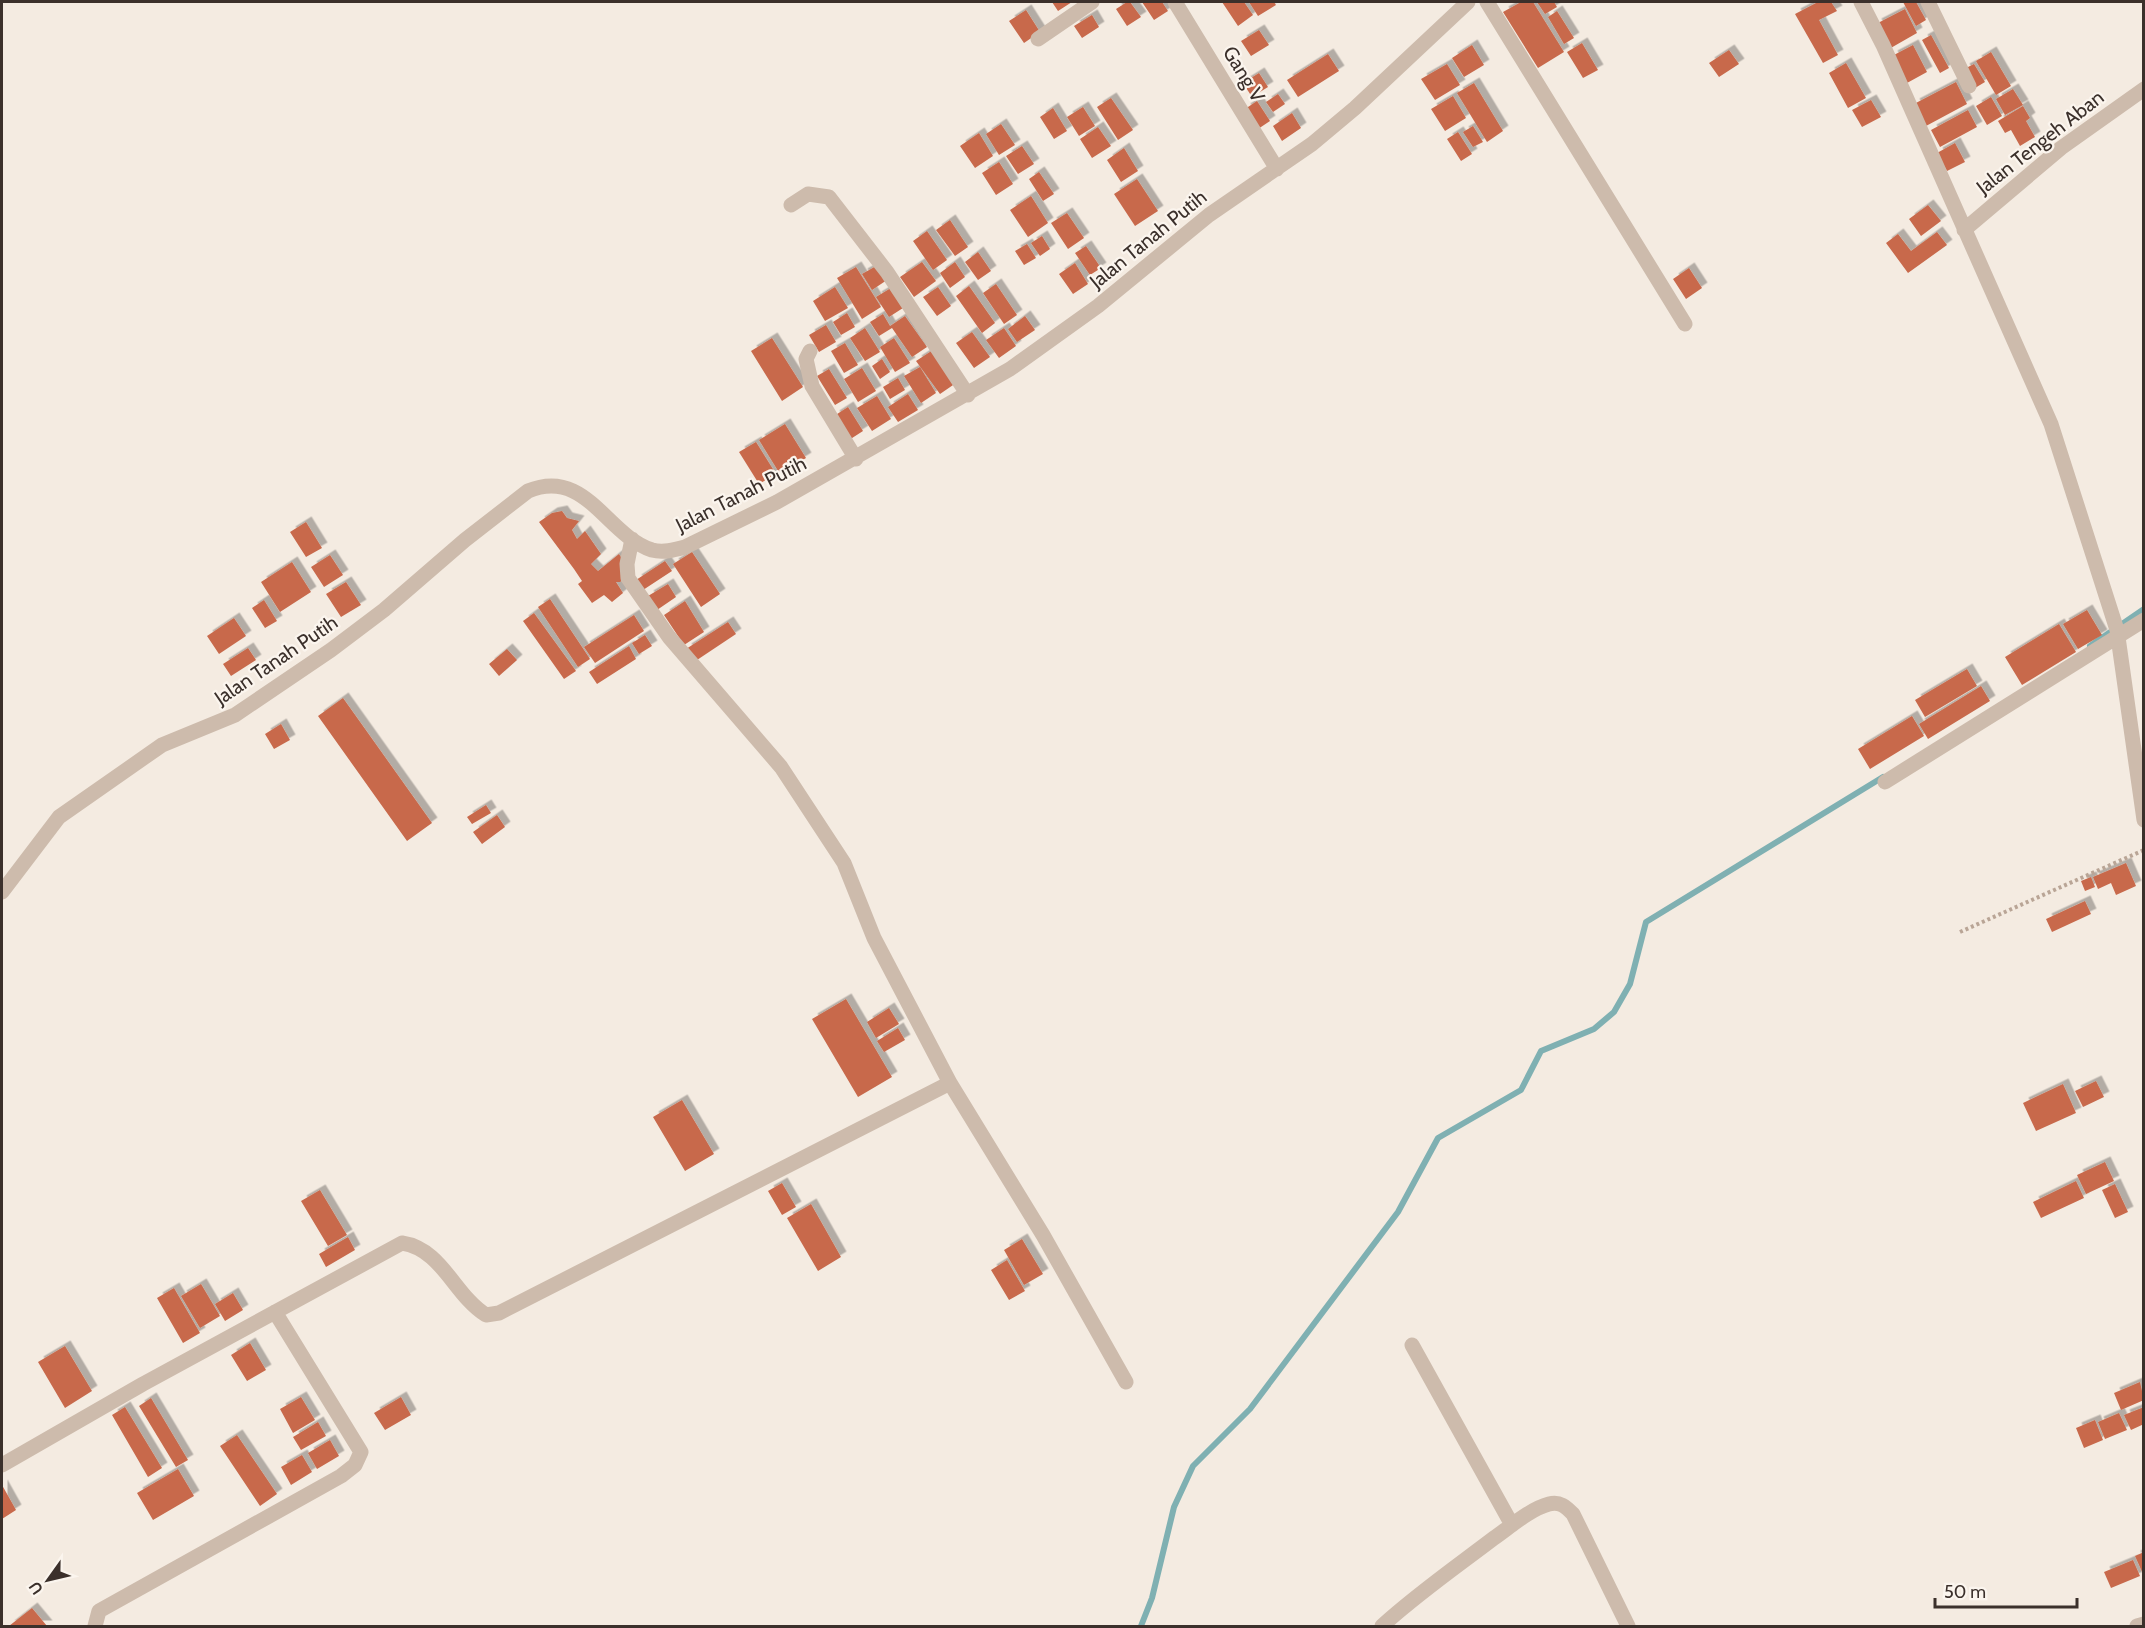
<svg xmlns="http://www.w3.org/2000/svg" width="2145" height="1628" font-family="Cabin,sans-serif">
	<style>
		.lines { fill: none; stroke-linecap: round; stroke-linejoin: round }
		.stream { stroke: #7fb0b2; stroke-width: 6 }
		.building { fill: #c8694b; filter: url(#shadow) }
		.path { stroke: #b9a596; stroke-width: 4; stroke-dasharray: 3 3; stroke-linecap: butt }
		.minor { stroke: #cdbbac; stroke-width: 15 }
		.labels { text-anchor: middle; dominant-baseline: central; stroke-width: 4.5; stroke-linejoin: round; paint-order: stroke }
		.street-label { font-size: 20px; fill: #3b302b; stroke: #fbf5ee }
	</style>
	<defs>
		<filter id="shadow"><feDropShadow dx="5.5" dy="-5.5" stdDeviation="0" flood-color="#0004"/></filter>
	</defs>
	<rect width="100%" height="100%" fill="#f4ebe1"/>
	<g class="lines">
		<path class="stream" d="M 2090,646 L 2144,609
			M 1141,1626 L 1152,1598 L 1174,1507 L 1193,1466 L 1250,1409 L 1398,1212 L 1438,1138 L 1521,1090 L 1541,1051 L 1594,1029 L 1614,1012 L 1630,984 L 1646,922 L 1883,777"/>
	</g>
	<path class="building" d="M 1052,2 L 1072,2 L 1058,11 Z
		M 1127,2 L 1130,2 L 1141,17 L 1127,26 L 1116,9 Z
		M 1142,2 L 1162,2 L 1168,11 L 1154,20 Z
		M 1222,2 L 1244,2 L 1253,15 L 1238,26 Z
		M 1249,2 L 1274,2 L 1276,5 L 1258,16 Z
		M 1521,2 L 1533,2 L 1564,52 L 1538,68 L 1503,12 Z
		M 1537,2 L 1554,2 L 1557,7 L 1545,14 Z
		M 1818,2 L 1831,2 L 1837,11 L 1819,20 L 1838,55 L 1823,63 L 1795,14 Z
		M 1903,2 L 1916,2 L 1926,20 L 1916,26 Z
		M 1905,9 L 1917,33 L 1889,49 L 1876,24 Z
		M 1026,10 L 1040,32 L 1024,43 L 1009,21 Z
		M 1557,11 L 1574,38 L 1564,44 L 1548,17 Z
		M 1092,15 L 1099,27 L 1082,38 L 1074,26 Z
		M 1259,30 L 1269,45 L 1251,56 L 1241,41 Z
		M 1931,35 L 1949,68 L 1940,73 L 1922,40 Z
		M 1582,43 L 1598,70 L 1583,78 L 1567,52 Z
		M 1472,45 L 1484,65 L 1464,77 L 1452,58 Z
		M 1913,45 L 1927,72 L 1907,83 L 1892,56 Z
		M 1729,50 L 1739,64 L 1719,77 L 1709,63 Z
		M 1991,52 L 2011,86 L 1996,95 L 1976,61 Z
		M 1328,54 L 1339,71 L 1298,97 L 1287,80 Z
		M 1846,63 L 1866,98 L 1848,108 L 1829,73 Z
		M 1447,64 L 1460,85 L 1435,100 L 1421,79 Z
		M 1974,64 L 1985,82 L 1975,88 L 1964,69 Z
		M 1259,73 L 1268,87 L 1252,97 L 1243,83 Z
		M 1956,82 L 1967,104 L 1926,126 L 1914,104 Z
		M 1474,83 L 1503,131 L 1487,142 L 1457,93 Z
		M 2013,89 L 2023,105 L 2005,115 L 1996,99 Z
		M 1278,94 L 1285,104 L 1273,112 L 1266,102 Z
		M 1453,96 L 1466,118 L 1445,131 L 1431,109 Z
		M 1991,97 L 2002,116 L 1987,125 L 1976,106 Z
		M 1111,98 L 1133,130 L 1118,140 L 1097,107 Z
		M 1871,100 L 1881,117 L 1862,127 L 1852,110 Z
		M 1257,101 L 1270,121 L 1258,129 L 1245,109 Z
		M 2023,106 L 2030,118 L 2026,121 L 2035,137 L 2020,146 L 2011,130 L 2005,133 L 1998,121 Z
		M 1083,107 L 1095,126 L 1079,136 L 1067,117 Z
		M 1053,108 L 1067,131 L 1054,139 L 1040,117 Z
		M 1968,110 L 1977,127 L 1940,147 L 1931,130 Z
		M 1292,113 L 1301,128 L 1282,141 L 1273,126 Z
		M 1001,124 L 1015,145 L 999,155 L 986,134 Z
		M 1473,126 L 1483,142 L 1473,147 L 1463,132 Z
		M 1098,127 L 1111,146 L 1092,158 L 1080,139 Z
		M 1458,132 L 1472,154 L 1461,161 L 1447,139 Z
		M 979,133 L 993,156 L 975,168 L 960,146 Z
		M 1955,143 L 1965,162 L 1947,171 L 1937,153 Z
		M 1022,146 L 1034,164 L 1018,174 L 1006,156 Z
		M 1124,148 L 1138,171 L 1121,182 L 1107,160 Z
		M 999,162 L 1013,184 L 996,195 L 982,173 Z
		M 1039,172 L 1054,194 L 1043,201 L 1029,179 Z
		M 1137,179 L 1158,211 L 1135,226 L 1114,194 Z
		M 1031,196 L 1048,223 L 1028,237 L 1010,210 Z
		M 1928,205 L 1941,221 L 1921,236 L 1909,219 Z
		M 1067,213 L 1084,238 L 1068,249 L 1051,223 Z
		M 950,220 L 968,247 L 955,256 L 936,230 Z
		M 927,231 L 947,260 L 933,270 L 913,241 Z
		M 1937,232 L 1947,245 L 1908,273 L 1886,243 L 1898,234 L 1911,251 Z
		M 1042,236 L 1050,249 L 1040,256 L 1031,243 Z
		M 1027,244 L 1036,258 L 1024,265 L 1015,251 Z
		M 1086,246 L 1101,268 L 1090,275 L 1075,253 Z
		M 978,252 L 991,271 L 978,280 L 965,262 Z
		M 922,262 L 936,281 L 914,297 L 900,277 Z
		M 955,262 L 965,277 L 950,288 L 940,273 Z
		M 1075,263 L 1088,284 L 1073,294 L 1059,274 Z
		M 878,265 L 887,280 L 872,290 L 862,274 Z
		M 856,267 L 881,307 L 862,319 L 837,278 Z
		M 1689,268 L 1702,288 L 1686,299 L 1673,279 Z
		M 996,284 L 1017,315 L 1004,324 L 983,293 Z
		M 969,286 L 995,323 L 982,333 L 956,296 Z
		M 835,287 L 848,308 L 825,321 L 813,301 Z
		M 938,287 L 951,306 L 937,316 L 923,297 Z
		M 891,288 L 903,308 L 889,317 L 876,297 Z
		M 847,313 L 855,327 L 841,335 L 833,322 Z
		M 883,314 L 890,326 L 905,316 L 927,347 L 912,357 L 892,328 L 879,336 L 870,322 Z
		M 1025,316 L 1035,330 L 1017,342 L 1008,329 Z
		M 826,325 L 836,342 L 819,352 L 809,335 Z
		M 865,328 L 880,352 L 865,361 L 850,338 Z
		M 1004,328 L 1016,346 L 999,358 L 986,340 Z
		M 972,332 L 990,357 L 974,368 L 956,343 Z
		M 772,338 L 803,387 L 782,401 L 751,351 Z
		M 894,338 L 910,363 L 895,372 L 880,347 Z
		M 845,343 L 858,365 L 844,373 L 831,351 Z
		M 933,350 L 956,383 L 940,394 L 916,361 Z
		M 882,359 L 890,372 L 880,379 L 872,366 Z
		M 920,367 L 936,393 L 921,403 L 904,376 Z
		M 862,368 L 876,391 L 858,402 L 844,379 Z
		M 829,369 L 847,398 L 835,405 L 817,376 Z
		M 898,378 L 905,390 L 890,399 L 883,387 Z
		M 908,394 L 918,410 L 898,422 L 888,407 Z
		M 877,396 L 891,419 L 872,431 L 857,408 Z
		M 848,407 L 863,431 L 849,440 L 834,416 Z
		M 785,424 L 806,458 L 780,474 L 759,440 Z
		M 756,442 L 776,474 L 759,484 L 739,452 Z
		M 562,511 L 567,518 L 579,521 L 572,530 L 577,539 L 585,531 L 601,554 L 591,564 L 598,571 L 619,554 L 627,567 L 627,577 L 620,582 L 616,582 L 623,593 L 612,602 L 604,595 L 592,603 L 578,584 L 582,581 L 574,569 L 539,522 L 552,513 Z
		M 306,522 L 322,548 L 306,557 L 290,532 Z
		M 692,552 L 720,594 L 701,607 L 673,564 Z
		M 330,555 L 343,575 L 324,587 L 311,567 Z
		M 665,561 L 672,571 L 643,590 L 636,580 Z
		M 292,562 L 311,592 L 280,612 L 261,582 Z
		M 346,582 L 361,605 L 341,617 L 326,594 Z
		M 668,584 L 676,597 L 657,610 L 648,596 Z
		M 550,599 L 590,659 L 578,667 L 538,607 Z
		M 264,600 L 277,621 L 265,628 L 252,608 Z
		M 685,601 L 704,632 L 684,645 L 664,615 Z
		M 2087,610 L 2102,635 L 2078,649 L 2063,624 Z
		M 534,613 L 576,671 L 564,679 L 523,621 Z
		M 634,615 L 644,631 L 595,663 L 584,647 Z
		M 234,618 L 246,636 L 219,654 L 207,636 Z
		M 728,622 L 736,634 L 694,662 L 686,649 Z
		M 2059,624 L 2076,652 L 2022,685 L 2005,657 Z
		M 645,635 L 652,646 L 639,654 L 632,643 Z
		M 629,646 L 636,659 L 597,684 L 589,672 Z
		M 248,648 L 256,660 L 231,676 L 223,664 Z
		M 507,649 L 517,660 L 499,676 L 489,664 Z
		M 1967,669 L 1977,686 L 1925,717 L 1915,700 Z
		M 1981,686 L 1990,701 L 1928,739 L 1919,724 Z
		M 343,698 L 432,823 L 407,841 L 318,716 Z
		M 1912,716 L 1924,736 L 1870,769 L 1858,749 Z
		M 281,724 L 290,740 L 274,749 L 265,734 Z
		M 486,805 L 491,813 L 472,824 L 467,817 Z
		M 497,815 L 505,827 L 482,844 L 473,832 Z
		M 2126,863 L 2136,886 L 2116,895 L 2111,883 L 2098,889 L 2093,877 Z
		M 2091,877 L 2095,887 L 2085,891 L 2081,881 Z
		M 2085,901 L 2091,914 L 2052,932 L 2046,919 Z
		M 846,999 L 892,1077 L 858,1097 L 812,1019 Z
		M 889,1008 L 899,1024 L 876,1038 L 867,1022 Z
		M 898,1028 L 905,1040 L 884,1052 L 877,1041 Z
		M 2096,1081 L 2104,1097 L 2083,1107 L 2075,1091 Z
		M 2063,1084 L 2076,1113 L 2036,1131 L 2023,1103 Z
		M 682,1100 L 714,1154 L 685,1171 L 653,1117 Z
		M 2105,1162 L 2114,1181 L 2086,1194 L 2077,1175 Z
		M 2076,1181 L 2084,1198 L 2041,1218 L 2033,1202 Z
		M 782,1183 L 796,1207 L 782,1215 L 768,1191 Z
		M 2115,1184 L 2128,1212 L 2115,1218 L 2102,1190 Z
		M 320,1190 L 347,1235 L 328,1246 L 301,1201 Z
		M 811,1204 L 841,1257 L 818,1271 L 787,1218 Z
		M 348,1237 L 355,1250 L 326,1267 L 319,1254 Z
		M 1022,1239 L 1043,1274 L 1024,1285 L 1004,1250 Z
		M 1007,1260 L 1025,1291 L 1009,1300 L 991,1270 Z
		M 201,1284 L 220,1316 L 200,1328 L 181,1296 Z
		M 174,1288 L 200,1333 L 183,1343 L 157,1298 Z
		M 233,1293 L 243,1310 L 225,1321 L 215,1304 Z
		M 250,1343 L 266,1370 L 247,1381 L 231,1355 Z
		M 65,1346 L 92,1391 L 65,1408 L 38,1362 Z
		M 2140,1382 L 2144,1400 L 2121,1410 L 2114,1393 Z
		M 301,1397 L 315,1420 L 293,1433 L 280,1409 Z
		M 401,1397 L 411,1415 L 385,1430 L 374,1413 Z
		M 151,1398 L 188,1460 L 176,1467 L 139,1406 Z
		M 125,1407 L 162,1468 L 148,1477 L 112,1415 Z
		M 2144,1407 L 2144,1424 L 2131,1430 L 2124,1415 Z
		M 2119,1413 L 2127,1430 L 2105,1439 L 2098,1422 Z
		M 2095,1420 L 2103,1440 L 2084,1448 L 2076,1428 Z
		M 318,1422 L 326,1436 L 301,1450 L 293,1437 Z
		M 237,1435 L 277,1494 L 260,1506 L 220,1446 Z
		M 330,1440 L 339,1456 L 317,1469 L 308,1453 Z
		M 302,1455 L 312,1472 L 291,1485 L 281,1467 Z
		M 178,1469 L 194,1496 L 153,1520 L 137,1493 Z
		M 2,1485 L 16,1510 L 2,1519 Z
		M 2144,1552 L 2144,1576 L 2135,1556 Z
		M 2133,1560 L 2140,1576 L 2111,1588 L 2104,1572 Z
		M 32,1608 L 47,1626 L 9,1626 Z"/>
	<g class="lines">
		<path class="path" d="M 1960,932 L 2144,850"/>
		<path class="minor" d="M 1175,2 L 1277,169
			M 1487,2 L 1685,324
			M 1861,2 L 1883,45 L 2051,424 L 2117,630 L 2144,820
			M 1928,2 L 1969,86
			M 1038,39 L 1092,2
			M 791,205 L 808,194 L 829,197 L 887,272 L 968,395
			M 1964,230 L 2061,148 L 2144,89
			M 810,351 L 806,359 L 812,386 L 856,459
			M 1885,782 L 2144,620
			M 2,892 L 59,817 L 162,745 L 235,715 L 331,650 L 384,610 L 465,540 L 528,491 C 586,467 606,535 652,550 C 663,553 674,550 685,547 L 777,502 L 1010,369 L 1098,306 L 1209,215 L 1312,144 L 1355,108 L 1468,2
			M 950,1083 L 1043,1235 L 1126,1382
			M 1412,1345 L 1512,1525
			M 2,1465 L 143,1384 L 402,1243 C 442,1249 454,1295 486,1315 L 499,1313 L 950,1083 L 874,938 L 844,863 L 781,767 L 669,637 L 628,578 L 627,564 L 632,539
			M 95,1626 L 99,1611 L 341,1476 L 355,1465 L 361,1452 L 275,1312
			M 1382,1626 C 1417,1594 1456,1567 1494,1538 C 1510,1527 1530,1509 1549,1504 C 1560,1501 1566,1507 1573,1514 L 1628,1626
			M 2137,1626 L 2144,1624"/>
	</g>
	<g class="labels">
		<g class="street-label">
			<text transform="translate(1244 74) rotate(59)">Gang V</text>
			<text transform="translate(2040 142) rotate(-38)">Jalan Tengeh Aban</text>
			<text transform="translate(1148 239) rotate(-39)">Jalan Tanah Putih</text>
			<text transform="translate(741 494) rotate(-27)">Jalan Tanah Putih</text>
			<text transform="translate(276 660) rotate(-34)">Jalan Tanah Putih</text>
		</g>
	</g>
	<rect width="2145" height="1628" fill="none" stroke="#3b302b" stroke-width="6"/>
	<g transform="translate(48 1580) rotate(236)" stroke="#fbf5ee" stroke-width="4.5" paint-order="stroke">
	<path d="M0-4.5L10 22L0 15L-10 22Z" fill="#3b302b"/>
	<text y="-9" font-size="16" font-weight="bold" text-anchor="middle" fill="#3b302b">U</text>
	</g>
	<path d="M1935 1598v9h142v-9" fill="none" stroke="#3b302b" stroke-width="3"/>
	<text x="1944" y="1598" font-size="18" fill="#3b302b" stroke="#fbf5ee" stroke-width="4.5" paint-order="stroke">50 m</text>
</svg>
